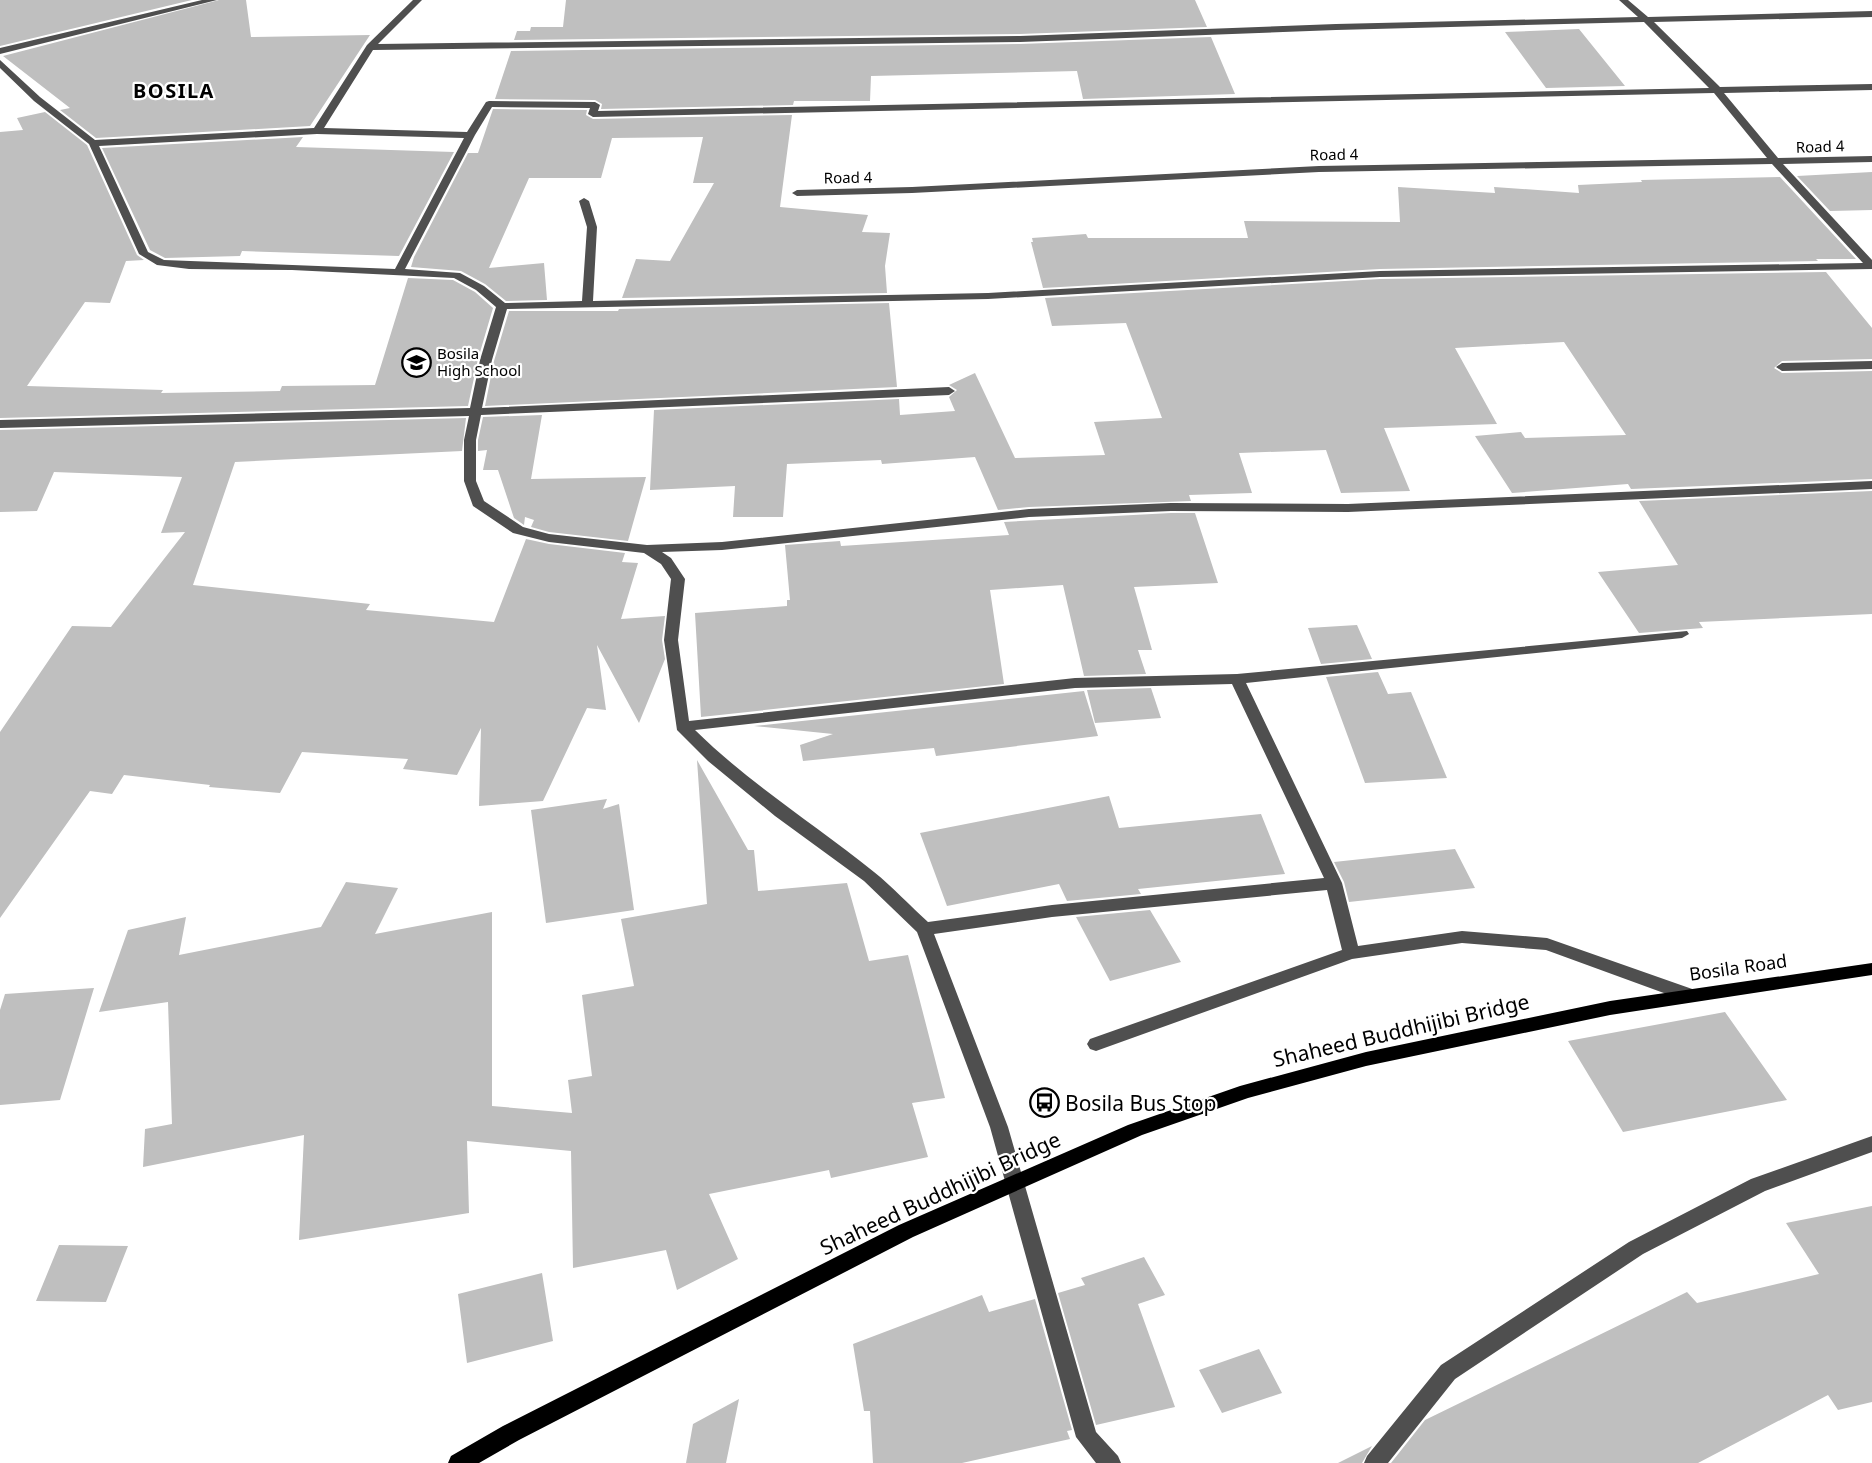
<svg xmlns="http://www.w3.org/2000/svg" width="1872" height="1463" font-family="'Noto Sans',sans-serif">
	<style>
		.building { fill: #bfbfbf }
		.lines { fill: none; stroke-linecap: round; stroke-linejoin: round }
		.minor { fill: #4f4f4f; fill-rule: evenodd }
		.major { fill: #000; fill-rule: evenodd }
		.labels { text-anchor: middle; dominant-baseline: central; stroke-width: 4.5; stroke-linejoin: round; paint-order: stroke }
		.far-street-label { font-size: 15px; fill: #000; stroke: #fff }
		.far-poi-label { font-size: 15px; fill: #000; stroke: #fff; text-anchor: start }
		.street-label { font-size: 18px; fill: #000; stroke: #fff }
		.far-district-label { font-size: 20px; font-weight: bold; letter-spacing: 1.5px; fill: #000; stroke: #fff }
		.near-street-label { font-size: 21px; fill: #000; stroke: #fff }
		.near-poi-label { font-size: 21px; fill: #000; stroke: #fff; text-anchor: start }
	</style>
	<rect width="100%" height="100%" fill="#fff"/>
	<path class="building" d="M 0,0 L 192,0 L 0,46 Z
		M 219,0 L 246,0 L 251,37 L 370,35 L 310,126 L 96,138 L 60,110 L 70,108 L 3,56 Z
		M 566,0 L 1195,0 L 1207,27 L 1020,34 L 514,40 L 517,31 L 530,31 L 531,27 L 563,27 Z
		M 1579,29 L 1625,86 L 1546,88 L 1505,32 Z
		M 1211,37 L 1235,94 L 1083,99 L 1077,71 L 871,76 L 870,101 L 794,101 L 793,105 L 601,109 L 602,104 L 595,100 L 495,99 L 511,51 L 1020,44 Z
		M 493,109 L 587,110 L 586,115 L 593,119 L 792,115 L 780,207 L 868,215 L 862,232 L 890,233 L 885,266 L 887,293 L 622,298 L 636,259 L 670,261 L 714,183 L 693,183 L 703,137 L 612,138 L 601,178 L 529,178 L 489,268 L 544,263 L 547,300 L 506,301 L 485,284 L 461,271 L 411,267 L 414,257 L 468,153 L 478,153 Z
		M 45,112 L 87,145 L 137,255 L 144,260 L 126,261 L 110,303 L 85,302 L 27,386 L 163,390 L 161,393 L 280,391 L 282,386 L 375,385 L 408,278 L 453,280 L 475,292 L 493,308 L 478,359 L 468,406 L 0,418 L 0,132 L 23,130 L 17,118 Z
		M 303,137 L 296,147 L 454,152 L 399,256 L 242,251 L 240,256 L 165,258 L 150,250 L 102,148 Z
		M 1872,172 L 1872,210 L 1830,211 L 1797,176 Z
		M 1780,177 L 1856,259 L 1816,259 L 1818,261 L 1380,269 L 1043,288 L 1031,242 L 1033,242 L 1032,238 L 1086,234 L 1088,238 L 1248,238 L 1244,221 L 1400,222 L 1398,187 L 1495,193 L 1494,187 L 1579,193 L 1578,185 L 1642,182 L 1641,180 Z
		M 1826,272 L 1872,328 L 1872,359 L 1782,361 L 1774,368 L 1782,373 L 1872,371 L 1872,479 L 1631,489 L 1628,484 L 1512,493 L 1475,436 L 1521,432 L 1525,438 L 1626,435 L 1564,342 L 1455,348 L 1497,424 L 1384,428 L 1410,491 L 1341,493 L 1326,450 L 1239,453 L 1252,493 L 1189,495 L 1191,501 L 1029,507 L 998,510 L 975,457 L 882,464 L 881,460 L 787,464 L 783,517 L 733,517 L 735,486 L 650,490 L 654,410 L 899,399 L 900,415 L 955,411 L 949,397 L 957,390 L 949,385 L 975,373 L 1015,458 L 1105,455 L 1094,422 L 1162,418 L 1126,323 L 1052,326 L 1045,298 L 1380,279 Z
		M 889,303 L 897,387 L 485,406 L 494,361 L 509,311 L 618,311 L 619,309 Z
		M 542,415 L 531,479 L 646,477 L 628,541 L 549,532 L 531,527 L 534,520 L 525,517 L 524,525 L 514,518 L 498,470 L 483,470 L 487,450 L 478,451 L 478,440 L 483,417 Z
		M 466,418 L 462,451 L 235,462 L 193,585 L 370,604 L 366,610 L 494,622 L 526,539 L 549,544 L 625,553 L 622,562 L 638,563 L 621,619 L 665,616 L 662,640 L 665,659 L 639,723 L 597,645 L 606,710 L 587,708 L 543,801 L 479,806 L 481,728 L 457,775 L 403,769 L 408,759 L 302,752 L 280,793 L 209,787 L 210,785 L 124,775 L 112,794 L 90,791 L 0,918 L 0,732 L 72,626 L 111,627 L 185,532 L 161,533 L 182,477 L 54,472 L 37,511 L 0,512 L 0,430 Z
		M 1872,491 L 1872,614 L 1699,622 L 1703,628 L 1639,633 L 1598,572 L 1678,565 L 1639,501 Z
		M 1171,513 L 1195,513 L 1218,583 L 1134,587 L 1152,650 L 1138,650 L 1146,674 L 1084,676 L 1063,585 L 990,590 L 1004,684 L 701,717 L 695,613 L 787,606 L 787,600 L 790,600 L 785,545 L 840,541 L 841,546 L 1009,535 L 1004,522 Z
		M 1357,625 L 1372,659 L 1321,664 L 1308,628 Z
		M 1378,672 L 1388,694 L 1411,692 L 1447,778 L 1365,783 L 1326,677 Z
		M 1151,688 L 1161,718 L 1095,723 L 1087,690 Z
		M 1084,691 L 1098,736 L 936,756 L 934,748 L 803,761 L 800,745 L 833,734 L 754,726 Z
		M 697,760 L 748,850 L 754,850 L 758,891 L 847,883 L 869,961 L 908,955 L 945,1098 L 912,1103 L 928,1157 L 831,1178 L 829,1170 L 709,1194 L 738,1259 L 677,1290 L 666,1250 L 573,1268 L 571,1151 L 467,1141 L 469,1213 L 299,1240 L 304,1135 L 143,1167 L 145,1129 L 172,1124 L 168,1002 L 99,1012 L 128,930 L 186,917 L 179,955 L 321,927 L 346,882 L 398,888 L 375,934 L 492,912 L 492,1106 L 572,1113 L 568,1080 L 592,1076 L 582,995 L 634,986 L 621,919 L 707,904 Z
		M 1109,796 L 1119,828 L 1261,814 L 1285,874 L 1138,889 L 1141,894 L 1067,901 L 1059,884 L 947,906 L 920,833 Z
		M 607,799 L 603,809 L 619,804 L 634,910 L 546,923 L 531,810 Z
		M 1455,849 L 1475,888 L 1349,902 L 1344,882 L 1334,862 Z
		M 1150,910 L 1181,962 L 1110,981 L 1076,917 Z
		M 94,988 L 60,1100 L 0,1105 L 0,1010 L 5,994 Z
		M 1725,1012 L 1787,1100 L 1623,1132 L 1568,1041 Z
		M 1872,1206 L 1872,1402 L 1838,1410 L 1828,1395 L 1698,1463 L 1391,1463 L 1425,1420 L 1687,1292 L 1697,1303 L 1819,1274 L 1786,1223 Z
		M 59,1245 L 128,1246 L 106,1302 L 36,1301 Z
		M 1144,1257 L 1165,1295 L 1138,1304 L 1175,1407 L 1096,1425 L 1058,1293 L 1085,1285 L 1081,1278 Z
		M 542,1273 L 553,1341 L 467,1363 L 458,1294 Z
		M 982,1295 L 989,1312 L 1035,1299 L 1072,1430 L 1067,1431 L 1070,1439 L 962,1463 L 873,1463 L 870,1411 L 864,1411 L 853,1344 Z
		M 1259,1349 L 1282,1393 L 1222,1413 L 1199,1370 Z
		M 739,1399 L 726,1463 L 686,1463 L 693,1424 Z
		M 1372,1446 L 1362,1463 L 1338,1463 Z"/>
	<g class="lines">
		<path class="minor" d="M 202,0 L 217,0 L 0,54 L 0,48 Z
			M 413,0 L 422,0 L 378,44 L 1020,36 L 1336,24 L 1638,17 L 1619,0 L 1628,0 L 1648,17 L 1872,11 L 1872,17 L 1654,22 L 1720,87 L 1872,84 L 1872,90 L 1724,93 L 1778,158 L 1872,156 L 1872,162 L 1783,164 L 1872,260 L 1872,269 L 1380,277 L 988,299 L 507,309 L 492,360 L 482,408 L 949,387 L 955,391 L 949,395 L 481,415 L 476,440 L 476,481 L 484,501 L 523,527 L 549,534 L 647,545 L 722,542 L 1029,509 L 1171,503 L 1348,504 L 1872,481 L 1872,489 L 1348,512 L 1171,511 L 1029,517 L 722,550 L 662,552 L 671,558 L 685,579 L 678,640 L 689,721 L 1075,678 L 1237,674 L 1687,631 L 1689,634 L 1682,638 L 1246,683 L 1342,883 L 1358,946 L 1462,931 L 1547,938 L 1695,990 L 1698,995 L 1695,1000 L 1689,1002 L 1683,1000 L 1546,950 L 1462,943 L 1352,959 L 1096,1051 L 1090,1049 L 1087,1044 L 1090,1039 L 1342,950 L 1327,890 L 1052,917 L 934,934 L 1008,1127 L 1096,1432 L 1118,1456 L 1121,1463 L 1096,1463 L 1076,1437 L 990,1127 L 917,932 L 864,881 L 775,816 L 708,761 L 677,730 L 664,640 L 671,579 L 661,564 L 644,553 L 549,542 L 513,533 L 473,506 L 464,481 L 464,440 L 469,416 L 0,428 L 0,420 L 470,408 L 480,360 L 496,307 L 476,290 L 454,278 L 292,270 L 189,269 L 157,265 L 139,254 L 89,144 L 34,101 L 0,68 L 0,60 L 40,97 L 95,140 L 314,128 L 367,45 ZM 1644,22 L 1709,88 L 598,111 L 600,105 L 595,102 L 489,101 L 486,102 L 467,132 L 324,128 L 373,50 L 1020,42 L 1336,30 ZM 1714,93 L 1767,158 L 1319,166 L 912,187 L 797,190 L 792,193 L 797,196 L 912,193 L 1319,172 L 1772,164 L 1863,263 L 1380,271 L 988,293 L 593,301 L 597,227 L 589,201 L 584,198 L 579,201 L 587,227 L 582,301 L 505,303 L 484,286 L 460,273 L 405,269 L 475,135 L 492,107 L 590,108 L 588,114 L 593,117 ZM 317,134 L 464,138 L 395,269 L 164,260 L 148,252 L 99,146 ZM 1232,684 L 1324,878 L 1052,905 L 928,922 C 910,906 893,887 874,872 C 814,824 750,784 695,730 L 1075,688 Z
			M 1872,361 L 1872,369 L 1782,371 L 1776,367 L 1782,363 Z
			M 1872,1136 L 1872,1152 L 1765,1191 L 1643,1254 L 1455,1379 L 1388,1463 L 1364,1463 L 1367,1456 L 1441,1365 L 1629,1242 L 1751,1179 Z"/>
		<path class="major" d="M 1872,963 L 1872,975 L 1610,1015 L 1366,1066 L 1248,1098 L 1142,1135 L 913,1237 L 519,1440 L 479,1463 L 448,1463 L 451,1456 L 503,1426 L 899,1225 L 1128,1125 L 1240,1086 L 1366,1052 L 1610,1001 Z"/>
	</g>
	<defs>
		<symbol id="school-ring" viewBox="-11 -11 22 22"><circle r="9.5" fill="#fff" stroke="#000" stroke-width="1.5"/><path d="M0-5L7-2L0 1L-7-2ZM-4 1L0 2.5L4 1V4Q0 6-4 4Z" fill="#000"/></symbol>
		<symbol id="bus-ring" viewBox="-11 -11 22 22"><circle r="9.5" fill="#fff" stroke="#000" stroke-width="1.5"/><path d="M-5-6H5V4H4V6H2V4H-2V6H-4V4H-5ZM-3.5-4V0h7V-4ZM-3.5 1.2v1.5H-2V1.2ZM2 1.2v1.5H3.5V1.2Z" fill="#000"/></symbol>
	</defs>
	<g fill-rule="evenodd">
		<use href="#school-ring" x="400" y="346" width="33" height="33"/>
		<use href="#bus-ring" x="1028" y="1086" width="33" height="33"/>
	</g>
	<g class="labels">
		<g class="far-street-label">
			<text transform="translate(1820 146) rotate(-2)">Road 4</text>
			<text transform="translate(1334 154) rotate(-1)">Road 4</text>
			<text transform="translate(848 177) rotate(-1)">Road 4</text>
		</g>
		<g class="far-poi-label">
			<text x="437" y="353">Bosila<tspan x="437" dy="17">High School</tspan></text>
		</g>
		<g class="street-label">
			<text transform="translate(1738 967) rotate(-8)">Bosila Road</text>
		</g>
		<g class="far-district-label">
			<text x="174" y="90">BOSILA</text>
		</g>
		<g class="near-street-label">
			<text transform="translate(1401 1030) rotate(-13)">Shaheed Buddhijibi Bridge</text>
			<text transform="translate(940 1193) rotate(-25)">Shaheed Buddhijibi Bridge</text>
		</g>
		<g class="near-poi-label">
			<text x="1065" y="1103">Bosila Bus Stop</text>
		</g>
	</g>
</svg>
